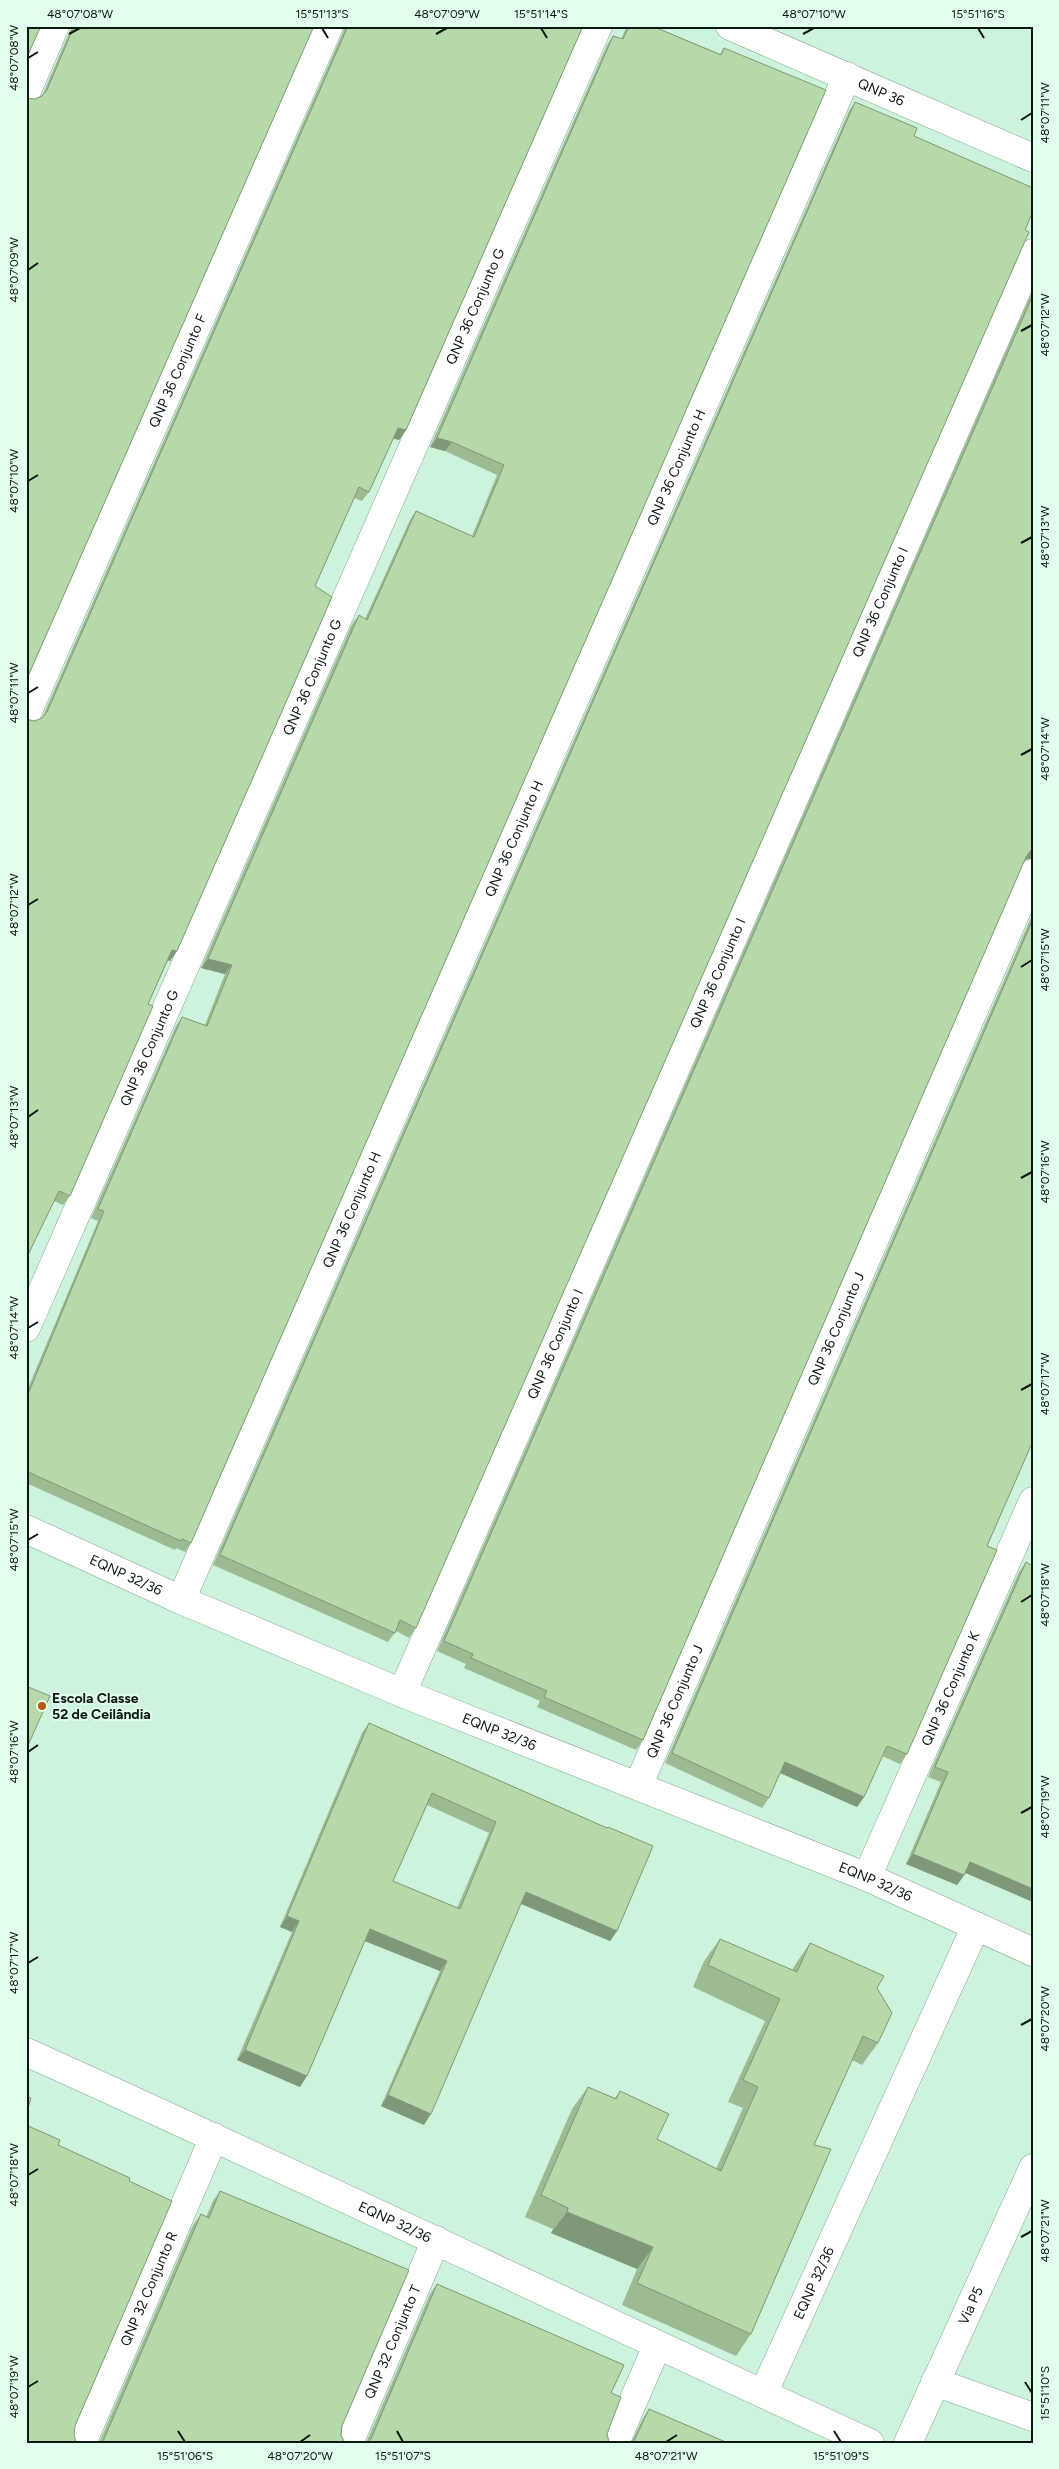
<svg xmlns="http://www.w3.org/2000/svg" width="1059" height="2469" font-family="Figtree,sans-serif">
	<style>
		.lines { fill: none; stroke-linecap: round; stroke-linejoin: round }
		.street-casing { stroke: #83a692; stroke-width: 29 }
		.secondary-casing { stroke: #83a692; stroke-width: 29 }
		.street { stroke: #fff; stroke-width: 28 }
		.secondary { stroke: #fff; stroke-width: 28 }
		.wall { fill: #9dbb92; fill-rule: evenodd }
		.shaded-wall { fill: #7f9877 }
		.building { fill: #b6d9aa; stroke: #7f9877; fill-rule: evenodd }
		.ticks { fill: none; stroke: #0a1810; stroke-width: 2 }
		.poi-dot { fill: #b6570f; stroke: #e1ffed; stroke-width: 2 }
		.labels { text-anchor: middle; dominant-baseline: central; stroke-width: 4; stroke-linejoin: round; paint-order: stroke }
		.street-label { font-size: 14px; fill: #0a1810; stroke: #e1ffed }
		.poi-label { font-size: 14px; font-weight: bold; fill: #0a1810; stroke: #e1ffed; text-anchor: start }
		.neatline { fill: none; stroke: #0a1810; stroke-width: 2 }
		.ticks-label { font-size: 12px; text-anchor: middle; fill: #0a1810 }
	</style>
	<rect width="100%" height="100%" fill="#cef3dd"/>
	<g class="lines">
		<defs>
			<g id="street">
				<path d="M 26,93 L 55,26"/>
				<path id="s1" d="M 26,715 L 329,26"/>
				<path id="s2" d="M 26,1328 L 598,26"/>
				<path id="s3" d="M 26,1529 L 181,1600 L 402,1693 L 867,1877 L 1033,1952"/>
				<path id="s4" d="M 181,1600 L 847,76"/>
				<path id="s5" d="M 402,1693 L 1033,253"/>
				<path id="s6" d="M 638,1786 L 1033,873"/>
				<path id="s7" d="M 867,1877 L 1033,1501"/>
				<path id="s8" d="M 26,2052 C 309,2179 588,2314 870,2443"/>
				<path d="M 935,2382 L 1033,2417"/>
				<path id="s9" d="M 763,2394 L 976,1926"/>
				<path id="s10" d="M 82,2443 L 214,2137"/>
				<path id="s11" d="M 349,2443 L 436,2240"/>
				<path d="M 615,2443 L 657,2346"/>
			</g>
			<g id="secondary">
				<path id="s12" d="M 730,26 L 1033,158"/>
				<path id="s13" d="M 908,2443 L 1033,2168"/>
			</g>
		</defs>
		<use href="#street" class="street-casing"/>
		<use href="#secondary" class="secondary-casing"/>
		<use href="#street" class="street"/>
		<use href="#secondary" class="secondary"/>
	</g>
	<path class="wall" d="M 73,26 L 314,26 L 35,99 L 42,96 L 70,31 Z
		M 344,26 L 583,26 L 406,430 L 399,440 L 393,438 L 369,492 L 362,501 L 354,498 L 315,586 L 170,961 L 168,960 L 148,1004 L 70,1196 L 63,1205 L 54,1201 L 34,721 L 42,718 L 343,32 Z
		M 627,26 L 652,26 L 720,54 L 724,48 L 191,1543 L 185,1552 L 176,1548 L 175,1550 L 26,1483 L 26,1393 L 98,1221 L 91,1218 L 176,1026 L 182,1017 L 205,1025 L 225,974 L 201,968 L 352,624 L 359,615 L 365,619 L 410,520 L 416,511 L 472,536 L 497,475 L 445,451 L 430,447 L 607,45 L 613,36 L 621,39 Z
		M 855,102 L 416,1628 L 409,1638 L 396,1631 L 388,1642 L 213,1565 L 849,111 Z
		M 1033,289 L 1033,858 L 1024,860 L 643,1740 L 636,1750 L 537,1707 L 540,1701 L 464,1668 L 466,1664 L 437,1651 Z
		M 1033,913 L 1033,1441 L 987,1546 L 907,1754 L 900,1764 L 882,1756 L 864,1797 L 857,1807 L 780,1773 L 769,1798 L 762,1808 L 665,1763 Z
		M 1026,1562 L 1033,1902 L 966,1873 L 957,1885 L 906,1864 L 941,1782 L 928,1777 L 1019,1572 Z
		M 369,1723 L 607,1828 L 617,1931 L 610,1941 L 521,1904 L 424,2125 L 381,2106 L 440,1971 L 365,1941 L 300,2087 L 237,2060 L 292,1932 L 280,1927 L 362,1733 ZM 427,1805 L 489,1833 L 457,1908 L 393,1881 Z
		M 720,1939 L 792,1970 L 795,1965 L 810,1943 L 877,1988 L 878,2043 L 862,2065 L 852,2060 L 814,2145 L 751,2334 L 736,2356 L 622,2305 L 637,2269 L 551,2233 L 553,2229 L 525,2217 L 572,2109 L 588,2087 L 615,2098 L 620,2091 L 657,2139 L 716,2169 L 743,2108 L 728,2102 L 765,2021 L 693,1987 L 704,1961 Z
		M 220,2191 L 342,2426 L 341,2435 L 345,2443 L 99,2443 L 193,2225 L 201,2214 L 206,2217 L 213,2201 Z
		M 437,2284 L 611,2393 L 607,2434 L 609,2442 L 611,2443 L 366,2443 L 430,2294 Z
		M 649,2409 L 728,2443 L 631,2443 L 642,2420 Z"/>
	<path class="shaded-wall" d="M 398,428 L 406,430 L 399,440 L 391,438 Z
		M 437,438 L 452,442 L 445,451 L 430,447 Z
		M 1031,850 L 1033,850 L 1033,858 L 1024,860 L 1026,857 Z
		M 172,950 L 177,951 L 170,961 L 165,959 Z
		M 208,959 L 232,965 L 225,974 L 201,968 Z
		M 785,1762 L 864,1797 L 857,1807 L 778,1772 Z
		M 913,1854 L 964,1875 L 957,1885 L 906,1864 Z
		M 970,1862 L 1033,1889 L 1033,1902 L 963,1872 Z
		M 526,1892 L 617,1931 L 610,1941 L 519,1903 Z
		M 287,1916 L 299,1921 L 292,1932 L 280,1927 Z
		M 370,1929 L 447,1961 L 440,1971 L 362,1940 Z
		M 245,2050 L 307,2076 L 300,2087 L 237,2060 Z
		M 388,2095 L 431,2114 L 424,2125 L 381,2106 Z
		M 567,2212 L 653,2247 L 637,2269 L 551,2233 Z"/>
	<path class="building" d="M 26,26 L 41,26 L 26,59 Z
		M 74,26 L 88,26 L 90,27 L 91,26 L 314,26 L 26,681 L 26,98 L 35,99 L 42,96 L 47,90 Z
		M 348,26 L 583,26 L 406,430 L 398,428 L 369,492 L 359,487 L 315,586 L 332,597 L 177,951 L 172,950 L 148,1004 L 153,1006 L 70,1196 L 59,1191 L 26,1259 L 26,719 L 34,721 L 42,718 L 47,712 Z
		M 629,26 L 652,26 L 721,55 L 724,48 L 826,90 L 191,1543 L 182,1539 L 181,1541 L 26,1471 L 26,1399 L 104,1211 L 98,1209 L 182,1017 L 207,1026 L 232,965 L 208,959 L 359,615 L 367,620 L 416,511 L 474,537 L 504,465 L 452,442 L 437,438 L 613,36 L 623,39 Z
		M 855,102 L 917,128 L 914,136 L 1033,188 L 1033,211 L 1025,230 L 1029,232 L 416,1628 L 400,1620 L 395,1633 L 220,1555 Z
		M 1033,295 L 1033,850 L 1031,850 L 1026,857 L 643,1740 L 544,1697 L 547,1691 L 471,1658 L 473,1654 L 444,1641 Z
		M 1033,919 L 1033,1441 L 987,1546 L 997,1550 L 907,1754 L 887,1746 L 864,1797 L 785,1762 L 769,1798 L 672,1753 Z
		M 1026,1562 L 1033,1566 L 1033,1889 L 970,1862 L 964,1875 L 913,1854 L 948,1772 L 935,1767 Z
		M 26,1686 L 50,1696 L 26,1750 Z
		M 369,1723 L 607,1828 L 608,1827 L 653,1846 L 617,1931 L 526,1892 L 431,2114 L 388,2095 L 447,1961 L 370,1929 L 307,2076 L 245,2050 L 299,1921 L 287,1916 ZM 432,1793 L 496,1822 L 460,1909 L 393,1881 Z
		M 720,1939 L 797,1972 L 810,1943 L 884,1976 L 877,1988 L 892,2013 L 878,2043 L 863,2036 L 814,2145 L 831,2149 L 751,2334 L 637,2283 L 653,2247 L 567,2212 L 568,2208 L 541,2195 L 588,2087 L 616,2099 L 620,2091 L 669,2114 L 657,2139 L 721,2171 L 758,2087 L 743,2080 L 780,1999 L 708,1965 Z
		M 26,2096 L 31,2098 L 26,2115 Z
		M 26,2125 L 60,2140 L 58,2145 L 130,2178 L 129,2181 L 172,2201 L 75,2426 L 74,2435 L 76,2442 L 78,2443 L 26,2443 Z
		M 220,2191 L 409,2270 L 342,2426 L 341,2435 L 345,2443 L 101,2443 L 104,2439 L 201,2214 L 209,2218 Z
		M 437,2284 L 624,2365 L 611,2393 L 621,2397 L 607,2434 L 609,2442 L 611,2443 L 368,2443 L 371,2439 Z
		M 649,2409 L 728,2443 L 633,2443 Z"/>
	<path class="ticks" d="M 322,28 L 328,38M 541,28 L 547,38M 978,28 L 984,38M 69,34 L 80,28M 436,34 L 447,28M 803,34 L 814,28M 28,58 L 38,52M 1021,120 L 1032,113M 28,270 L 38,263M 1021,331 L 1032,325M 28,481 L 38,475M 1021,543 L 1032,537M 28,693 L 38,687M 1021,755 L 1032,749M 28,905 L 38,899M 1021,967 L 1032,960M 28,1117 L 38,1110M 1021,1178 L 1032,1172M 28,1328 L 38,1322M 1021,1390 L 1032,1384M 28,1540 L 38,1534M 1021,1602 L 1032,1595M 28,1752 L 38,1745M 1021,1813 L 1032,1807M 28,1963 L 38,1957M 1021,2025 L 1032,2019M 28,2175 L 38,2169M 1021,2237 L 1032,2231M 1025,2382 L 1032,2393M 28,2387 L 38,2381M 178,2431 L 185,2442M 397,2431 L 403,2442M 834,2431 L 841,2442M 300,2442 L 310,2435M 666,2442 L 677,2435"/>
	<circle class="poi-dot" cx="42" cy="1706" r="5"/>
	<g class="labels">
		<g class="street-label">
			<text stroke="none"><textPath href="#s12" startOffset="165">QNP 36</textPath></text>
			<text stroke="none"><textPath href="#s2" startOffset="1116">QNP 36 Conjunto G</textPath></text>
			<text stroke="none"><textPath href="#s1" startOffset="376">QNP 36 Conjunto F</textPath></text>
			<text stroke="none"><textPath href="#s4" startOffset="1236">QNP 36 Conjunto H</textPath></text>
			<text stroke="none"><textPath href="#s5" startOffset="1191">QNP 36 Conjunto I</textPath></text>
			<text stroke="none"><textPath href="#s2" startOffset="711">QNP 36 Conjunto G</textPath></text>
			<text stroke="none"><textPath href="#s4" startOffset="831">QNP 36 Conjunto H</textPath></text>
			<text stroke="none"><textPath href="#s5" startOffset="786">QNP 36 Conjunto I</textPath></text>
			<text stroke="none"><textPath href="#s2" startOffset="306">QNP 36 Conjunto G</textPath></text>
			<text stroke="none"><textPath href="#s4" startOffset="426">QNP 36 Conjunto H</textPath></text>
			<text stroke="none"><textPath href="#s6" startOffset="498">QNP 36 Conjunto J</textPath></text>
			<text stroke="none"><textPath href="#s5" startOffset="381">QNP 36 Conjunto I</textPath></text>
			<text stroke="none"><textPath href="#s3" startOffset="110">EQNP 32/36</textPath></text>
			<text stroke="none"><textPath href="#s7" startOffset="206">QNP 36 Conjunto K</textPath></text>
			<text stroke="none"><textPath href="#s6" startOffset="92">QNP 36 Conjunto J</textPath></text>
			<text stroke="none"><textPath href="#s3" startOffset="515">EQNP 32/36</textPath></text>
			<text stroke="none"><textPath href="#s3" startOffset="920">EQNP 32/36</textPath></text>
			<text stroke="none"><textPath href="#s8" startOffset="406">EQNP 32/36</textPath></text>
			<text stroke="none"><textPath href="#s9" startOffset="122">EQNP 32/36</textPath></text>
			<text stroke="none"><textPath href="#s10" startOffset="168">QNP 32 Conjunto R</textPath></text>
			<text stroke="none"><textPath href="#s13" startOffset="151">Via P5</textPath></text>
			<text stroke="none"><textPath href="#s11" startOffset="110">QNP 32 Conjunto T</textPath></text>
		</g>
		<g class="poi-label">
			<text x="52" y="1698">Escola Classe<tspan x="52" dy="16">52 de Ceilândia</tspan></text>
		</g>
	</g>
	<rect width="1059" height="2469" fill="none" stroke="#e1ffed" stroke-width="55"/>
	<rect x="28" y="28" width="1004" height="2414" class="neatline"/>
	<g class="ticks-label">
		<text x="80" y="18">48°07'08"W</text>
		<text x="322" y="18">15°51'13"S</text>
		<text x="447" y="18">48°07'09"W</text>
		<text x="541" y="18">15°51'14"S</text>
		<text x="814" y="18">48°07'10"W</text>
		<text x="978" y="18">15°51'16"S</text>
		<text transform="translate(14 58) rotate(-90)" y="4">48°07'08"W</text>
		<text transform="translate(1045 113) rotate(-90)" y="4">48°07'11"W</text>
		<text transform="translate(14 270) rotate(-90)" y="4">48°07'09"W</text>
		<text transform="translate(1045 325) rotate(-90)" y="4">48°07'12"W</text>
		<text transform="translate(14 481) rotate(-90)" y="4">48°07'10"W</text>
		<text transform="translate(1045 537) rotate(-90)" y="4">48°07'13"W</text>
		<text transform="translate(14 693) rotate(-90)" y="4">48°07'11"W</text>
		<text transform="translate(1045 749) rotate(-90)" y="4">48°07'14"W</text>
		<text transform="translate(14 905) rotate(-90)" y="4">48°07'12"W</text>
		<text transform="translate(1045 960) rotate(-90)" y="4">48°07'15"W</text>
		<text transform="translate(14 1117) rotate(-90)" y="4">48°07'13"W</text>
		<text transform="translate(1045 1172) rotate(-90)" y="4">48°07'16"W</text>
		<text transform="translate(14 1328) rotate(-90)" y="4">48°07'14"W</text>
		<text transform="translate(1045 1384) rotate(-90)" y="4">48°07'17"W</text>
		<text transform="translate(14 1540) rotate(-90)" y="4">48°07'15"W</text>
		<text transform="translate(1045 1595) rotate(-90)" y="4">48°07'18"W</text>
		<text transform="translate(14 1752) rotate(-90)" y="4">48°07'16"W</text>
		<text transform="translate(1045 1807) rotate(-90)" y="4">48°07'19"W</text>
		<text transform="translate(14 1963) rotate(-90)" y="4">48°07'17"W</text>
		<text transform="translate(1045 2019) rotate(-90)" y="4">48°07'20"W</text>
		<text transform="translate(14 2175) rotate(-90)" y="4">48°07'18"W</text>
		<text transform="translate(1045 2231) rotate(-90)" y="4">48°07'21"W</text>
		<text transform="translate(14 2387) rotate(-90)" y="4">48°07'19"W</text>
		<text transform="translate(1045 2393) rotate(-90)" y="4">15°51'10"S</text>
		<text x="185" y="2460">15°51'06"S</text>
		<text x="300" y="2460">48°07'20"W</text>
		<text x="403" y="2460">15°51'07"S</text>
		<text x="666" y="2460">48°07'21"W</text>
		<text x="841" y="2460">15°51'09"S</text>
	</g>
</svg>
